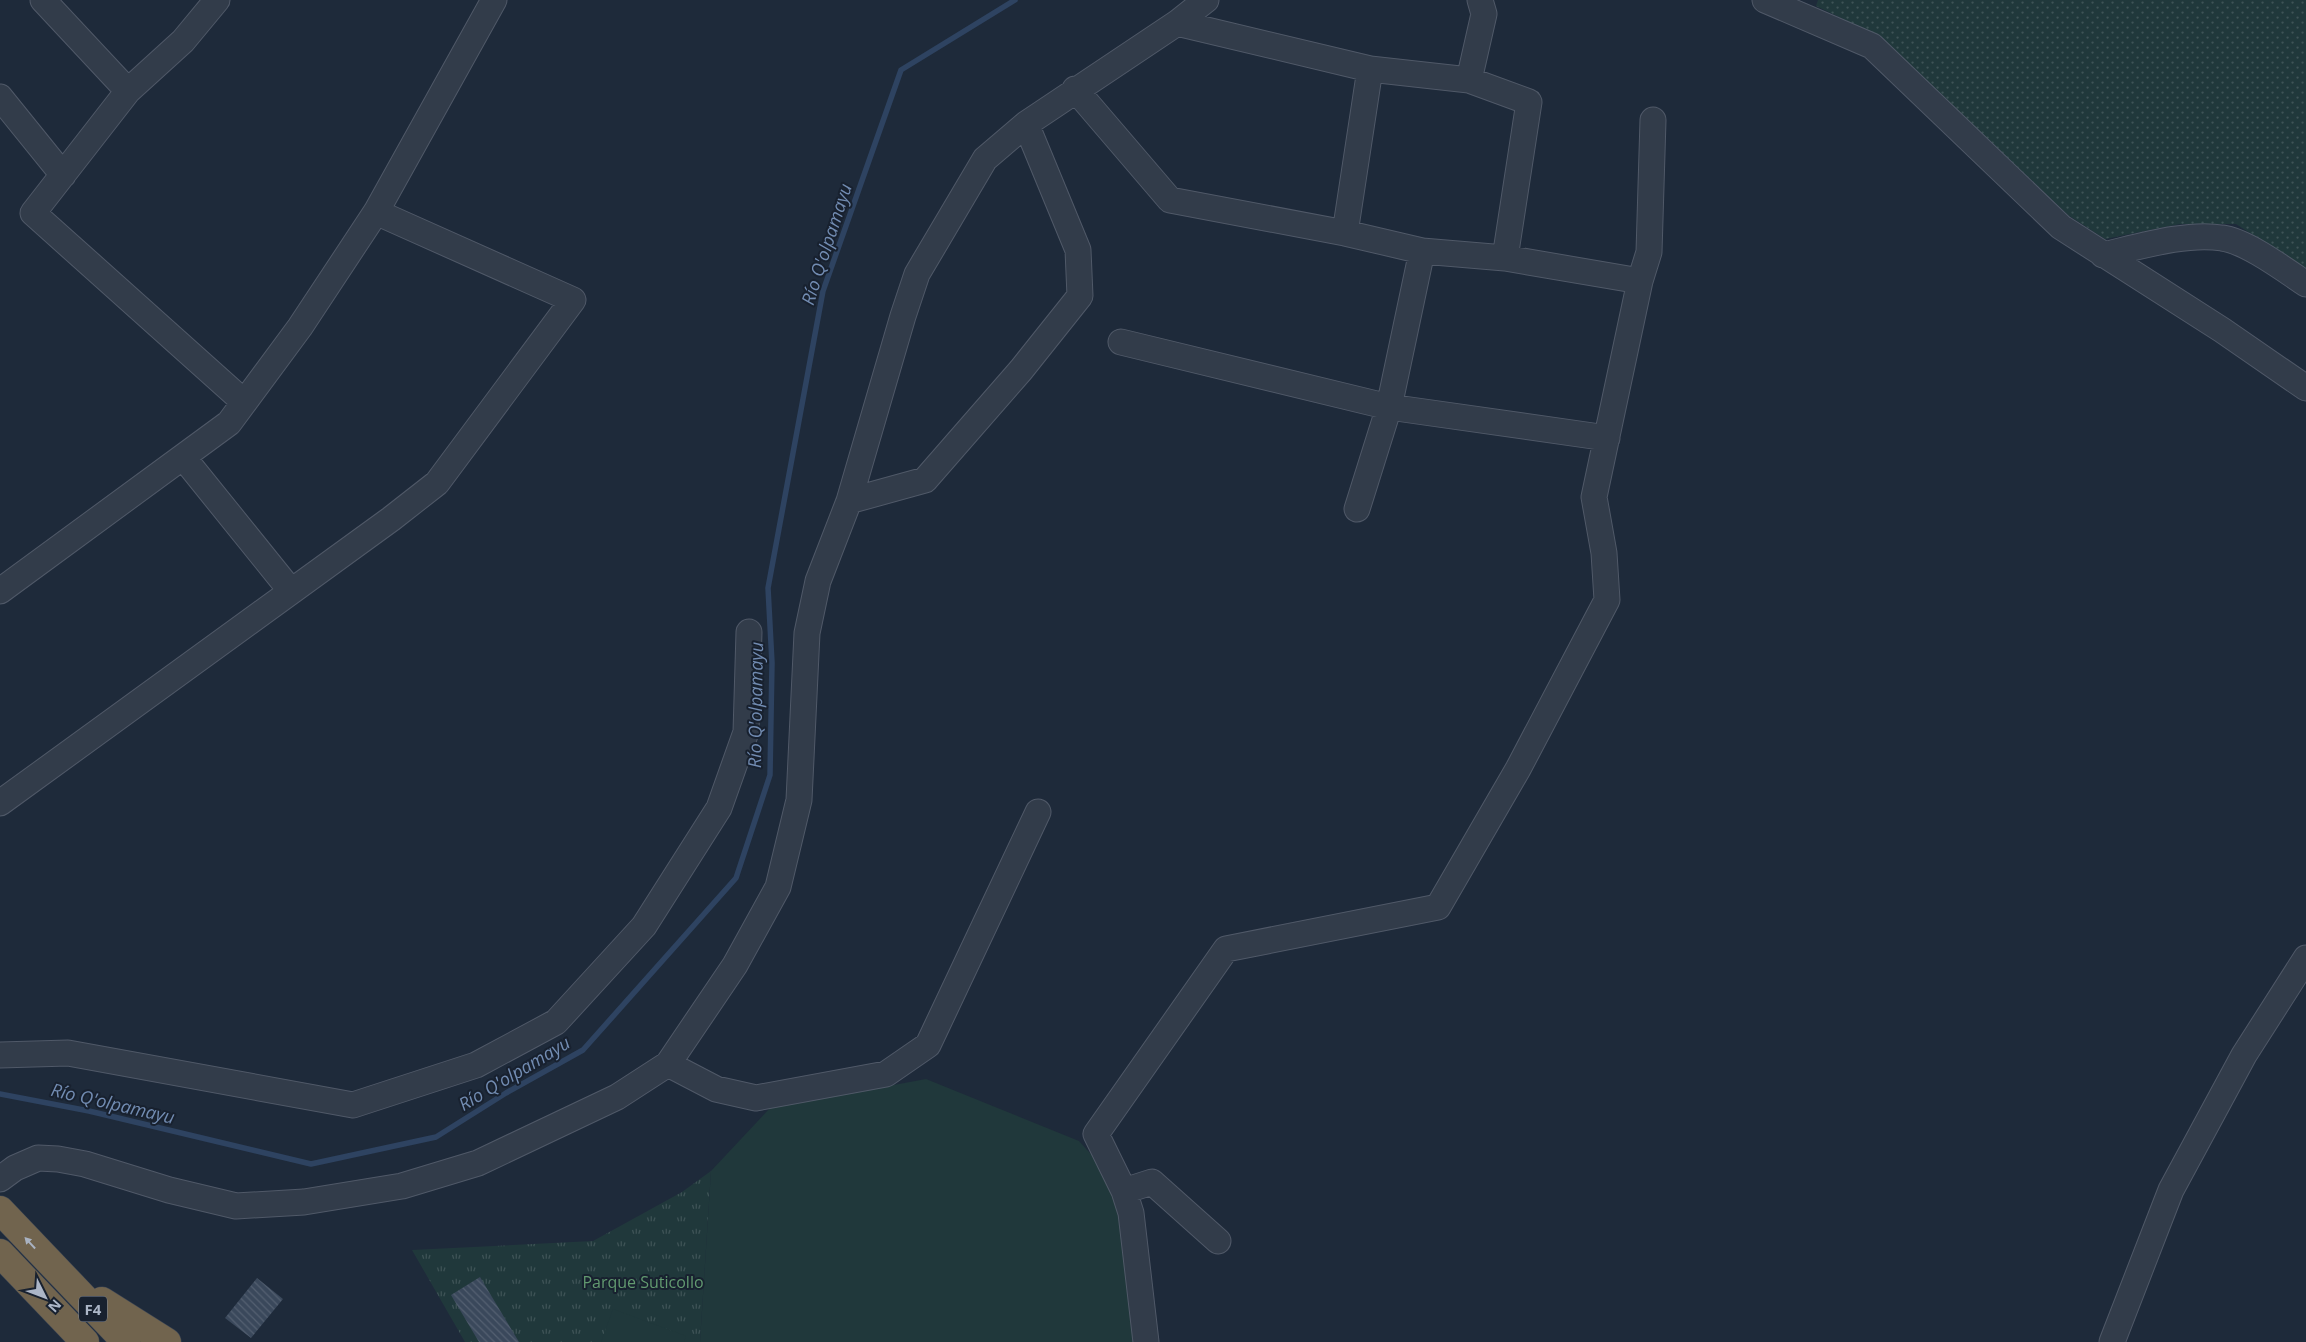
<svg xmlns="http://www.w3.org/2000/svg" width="2306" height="1342" font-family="'Open Sans',sans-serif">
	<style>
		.grass { fill: url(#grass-dots) }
		.park { fill: url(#park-tufts) }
		.garden { fill: #20383b }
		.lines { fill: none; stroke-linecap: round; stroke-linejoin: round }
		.stream { stroke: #2e4361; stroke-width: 5.5 }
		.building { fill: url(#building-back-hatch) }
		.minor-casing { stroke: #505968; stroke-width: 27 }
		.highway-casing { stroke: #3d4655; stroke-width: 29 }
		.minor { stroke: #323c4a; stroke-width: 25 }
		.highway { stroke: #71644e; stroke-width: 28 }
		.oneway { fill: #a9b2c1 }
		.labels { text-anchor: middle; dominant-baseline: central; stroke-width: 4; stroke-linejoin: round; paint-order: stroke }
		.shield { fill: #18212f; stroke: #808999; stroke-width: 1 }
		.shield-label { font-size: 15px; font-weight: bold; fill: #acb6c7 }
		.park-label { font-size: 16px; fill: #629a70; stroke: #18212f }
		.water-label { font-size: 18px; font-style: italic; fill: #728cb2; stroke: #18212f }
	</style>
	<defs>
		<pattern id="grass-dots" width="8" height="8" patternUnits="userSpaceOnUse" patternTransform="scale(1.25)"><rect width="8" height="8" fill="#20383b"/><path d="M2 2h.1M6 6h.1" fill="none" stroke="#3e5356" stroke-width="1.8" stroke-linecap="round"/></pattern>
		<pattern id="park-tufts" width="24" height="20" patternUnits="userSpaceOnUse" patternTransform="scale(1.25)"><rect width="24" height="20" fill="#20383b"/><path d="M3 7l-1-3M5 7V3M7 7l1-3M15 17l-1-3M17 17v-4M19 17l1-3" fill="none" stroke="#3e5356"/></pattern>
		<pattern id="building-back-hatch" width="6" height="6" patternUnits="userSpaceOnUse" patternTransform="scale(1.25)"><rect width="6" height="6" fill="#3a485b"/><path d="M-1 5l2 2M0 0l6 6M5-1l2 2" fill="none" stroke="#546071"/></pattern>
	</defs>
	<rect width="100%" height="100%" fill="#1e2a3a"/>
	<path class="grass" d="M 1818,0 L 2306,0 L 2306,269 L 2236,224 L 2180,224 L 2105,239 L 2068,215 L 1879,36 L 1816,6 Z"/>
	<path class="park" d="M 711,1171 L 700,1342 L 465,1342 L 412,1250 L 593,1241 L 682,1192 Z"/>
	<path class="garden" d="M 926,1079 L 1079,1141 L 1108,1173 L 1122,1221 L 1134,1342 L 700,1342 L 711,1171 L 770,1108 Z
		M 613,1309 L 686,1336 L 684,1342 L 601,1342 Z"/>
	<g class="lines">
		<path class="stream" d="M 0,1094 L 89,1111 L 311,1164 L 436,1137 L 506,1093 L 583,1050 L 736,878 L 770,775 L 772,663 L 768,588 L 823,291 L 901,70 L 1015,0"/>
	</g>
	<path class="building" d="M 480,1277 L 519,1342 L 479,1342 L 451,1295 Z
		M 257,1278 L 283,1299 L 251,1338 L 225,1318 Z"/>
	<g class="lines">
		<defs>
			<path id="minor" d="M 43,0 L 128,91
				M 217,0 L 183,41 L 128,91 L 33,213 L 244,402
				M 1765,0 L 1872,46 L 2061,227 L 2222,330 L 2306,388
				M 1177,23 L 1370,69 L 1469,80 L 1529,102 L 1505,258
				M 1469,80 L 1484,14 L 1480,0
				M 1075,89 L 1170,200 L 1345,233 L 1422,251 L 1505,258 L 1640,281
				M 0,97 L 63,175
				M 1345,233 L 1370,69
				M 2103,255 C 2138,247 2187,232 2222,238 C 2246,241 2285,270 2306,284
				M 1121,342 L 1389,407 L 1607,438
				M 183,457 L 291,591
				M 849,501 L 925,480 L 1021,370 L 1080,296 L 1078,250 L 1026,124
				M 1357,509 L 1389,407 L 1422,251
				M 0,591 L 229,423 L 300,327 L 376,212 L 494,0
				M 0,803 L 391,519 L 437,483 L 573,300 L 376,212
				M 0,1055 L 68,1053 L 353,1105 L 476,1065 L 556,1022 L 644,926 L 719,808 L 746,732 L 749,632
				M 668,1064 L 716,1089 L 756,1098 L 886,1074 L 928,1045 L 1038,812
				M 0,1179 L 15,1168 L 38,1158 L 58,1159 L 85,1164 L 169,1190 L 236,1206 L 304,1202 L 402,1186 L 478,1163 L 617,1097 L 668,1064 L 735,965 L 778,887 L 799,800 L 807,633 L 818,581 L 849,501 L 903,316 L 917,274 L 985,159 L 1026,124 L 1177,23 L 1206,0
				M 1124,1191 L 1152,1182 L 1218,1241
				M 1146,1342 L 1131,1213 L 1124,1191 L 1096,1134 L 1226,949 L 1438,907 L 1518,769 L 1607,600 L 1604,553 L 1594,497 L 1640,281 L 1649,252 L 1653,120
				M 2112,1342 L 2171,1190 L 2244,1055 L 2306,958"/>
			<path id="highway" d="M 0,1210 L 126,1342
				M 0,1253 L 85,1342
				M 102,1301 L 167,1342"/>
		</defs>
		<use href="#minor" class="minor-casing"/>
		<use href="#highway" class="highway-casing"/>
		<use href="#minor" class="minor"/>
		<use href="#highway" class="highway"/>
	</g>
	<defs><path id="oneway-solid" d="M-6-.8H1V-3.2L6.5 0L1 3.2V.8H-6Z" transform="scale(1.25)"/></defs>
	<use class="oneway" href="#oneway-solid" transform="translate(30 1243) rotate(-133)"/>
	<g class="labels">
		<rect class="shield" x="79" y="1296.5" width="28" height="25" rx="4"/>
		<g class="shield-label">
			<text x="93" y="1309">F4</text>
		</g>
		<g class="park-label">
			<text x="643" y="1282">Parque Suticollo</text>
		</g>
		<g class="water-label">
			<text transform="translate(826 244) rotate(-72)">Río Q'olpamayu</text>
			<text transform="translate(755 705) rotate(-89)">Río Q'olpamayu</text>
			<text transform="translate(514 1073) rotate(-31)">Río Q'olpamayu</text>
			<text transform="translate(113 1103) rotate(13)">Río Q'olpamayu</text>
		</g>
	</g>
	<g transform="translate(45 1297) rotate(132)" stroke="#18212f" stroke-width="4" paint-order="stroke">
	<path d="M0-4L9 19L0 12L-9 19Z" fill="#acb6c7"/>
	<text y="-8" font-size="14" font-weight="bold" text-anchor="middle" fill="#acb6c7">N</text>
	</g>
</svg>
